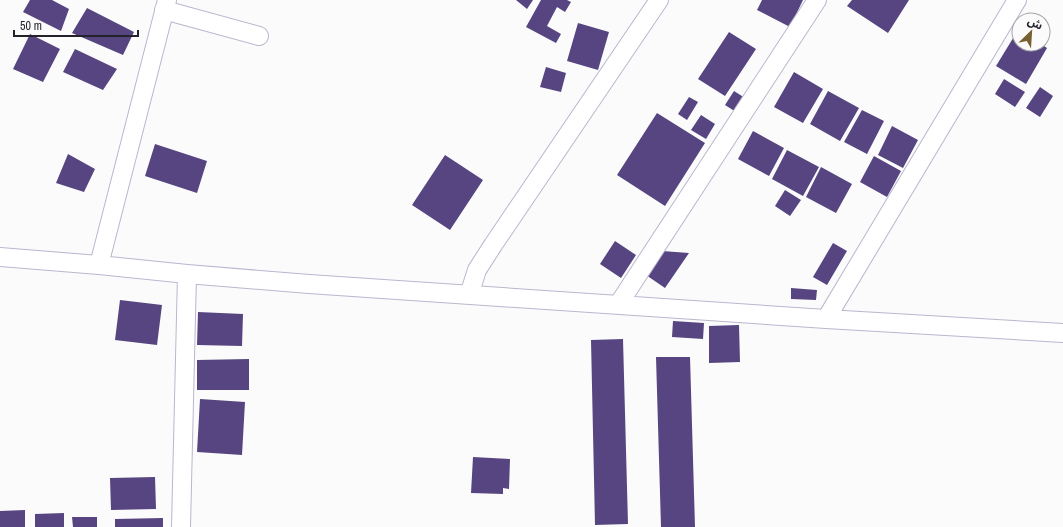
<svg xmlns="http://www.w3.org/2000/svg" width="1063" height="527" font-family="'Archivo Narrow','Noto Sans Arabic',sans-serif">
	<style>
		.building { fill: #564580 }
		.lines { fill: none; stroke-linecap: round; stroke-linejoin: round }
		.street-casing { stroke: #bbb6ce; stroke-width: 20 }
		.street { stroke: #fff; stroke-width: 18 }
	</style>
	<rect width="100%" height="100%" fill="#fbfbfb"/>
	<path class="building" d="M 30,0 L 52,0 L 69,9 L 61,31 L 23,12 Z
		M 516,0 L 533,0 L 527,9 Z
		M 541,0 L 567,0 L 571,2 L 565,12 L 557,7 L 547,26 L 561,34 L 556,43 L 526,27 Z
		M 762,0 L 803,0 L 790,27 L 757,10 Z
		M 852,0 L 909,0 L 888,33 L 847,6 Z
		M 87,8 L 134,32 L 123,55 L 72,33 Z
		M 578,23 L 609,32 L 598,70 L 567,61 Z
		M 1018,30 L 1019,31 L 1019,44 L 1041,44 L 1047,48 L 1026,84 L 996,66 Z
		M 729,32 L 756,49 L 725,96 L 698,79 Z
		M 30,34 L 60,49 L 43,82 L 13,69 Z
		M 75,49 L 117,69 L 103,90 L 63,72 Z
		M 546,67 L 566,73 L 561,92 L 540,87 Z
		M 794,72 L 823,89 L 803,123 L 774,107 Z
		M 1004,79 L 1025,92 L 1015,107 L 995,94 Z
		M 1040,87 L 1053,96 L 1040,117 L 1026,108 Z
		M 734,91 L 745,98 L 736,112 L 725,105 Z
		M 828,91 L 859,108 L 840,141 L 810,124 Z
		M 689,97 L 698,102 L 687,120 L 678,114 Z
		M 862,110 L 884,121 L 867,154 L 844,142 Z
		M 657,113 L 705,143 L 665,206 L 617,175 Z
		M 701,115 L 715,124 L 706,139 L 691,130 Z
		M 892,126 L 918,140 L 903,168 L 878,155 Z
		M 753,131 L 784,148 L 769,176 L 738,159 Z
		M 155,144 L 207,161 L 197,193 L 145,176 Z
		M 787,150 L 819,167 L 803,196 L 772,179 Z
		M 68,154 L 95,169 L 84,192 L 56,183 Z
		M 445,155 L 483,180 L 450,230 L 412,205 Z
		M 874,156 L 901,171 L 887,197 L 860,182 Z
		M 821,167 L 852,184 L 836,213 L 806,197 Z
		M 785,190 L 801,200 L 790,216 L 775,206 Z
		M 615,241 L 636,255 L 621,278 L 600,264 Z
		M 833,243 L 847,251 L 827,285 L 813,277 Z
		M 662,251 L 689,253 L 665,288 L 646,275 Z
		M 791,288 L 817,290 L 816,300 L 791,299 Z
		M 120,300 L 162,305 L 157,345 L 115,340 Z
		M 198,312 L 243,314 L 242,346 L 197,345 Z
		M 673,321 L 704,323 L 703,339 L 672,337 Z
		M 739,325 L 740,362 L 709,363 L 709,326 Z
		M 623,339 L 628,524 L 595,525 L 591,340 Z
		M 656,357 L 690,357 L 695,527 L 661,527 Z
		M 249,359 L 249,390 L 197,390 L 197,360 Z
		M 200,399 L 245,402 L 242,455 L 197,452 Z
		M 473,457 L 510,459 L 509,489 L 503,488 L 503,494 L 471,493 Z
		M 155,477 L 156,509 L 111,510 L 110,478 Z
		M 25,510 L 25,527 L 0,527 L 0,511 Z
		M 64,513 L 64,527 L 35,527 L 35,514 Z
		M 72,517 L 97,517 L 97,527 L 73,527 Z
		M 163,518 L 163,527 L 115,527 L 115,519 Z"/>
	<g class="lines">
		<defs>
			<path id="street" d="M 164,10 L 259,36
				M 0,257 L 99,265 L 187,274 L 309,284 L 826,319 L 1063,333
				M 99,265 L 167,0
				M 469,295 L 477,270 L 493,245 L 659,0
				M 618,305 L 817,0
				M 826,319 L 1017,0
				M 181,527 L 187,274"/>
		</defs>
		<use href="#street" class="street-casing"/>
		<use href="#street" class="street"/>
	</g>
	<g transform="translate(1031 32) rotate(25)"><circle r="19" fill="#fbfbfb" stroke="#a5a4a8"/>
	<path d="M0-3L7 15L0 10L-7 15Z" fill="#776131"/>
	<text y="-6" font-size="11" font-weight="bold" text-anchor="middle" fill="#24222b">ش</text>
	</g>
	<path d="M14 30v6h124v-6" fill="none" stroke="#24222b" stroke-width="2"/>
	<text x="20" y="30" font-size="12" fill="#24222b" stroke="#fbfbfb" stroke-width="3" paint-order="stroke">50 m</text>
</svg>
